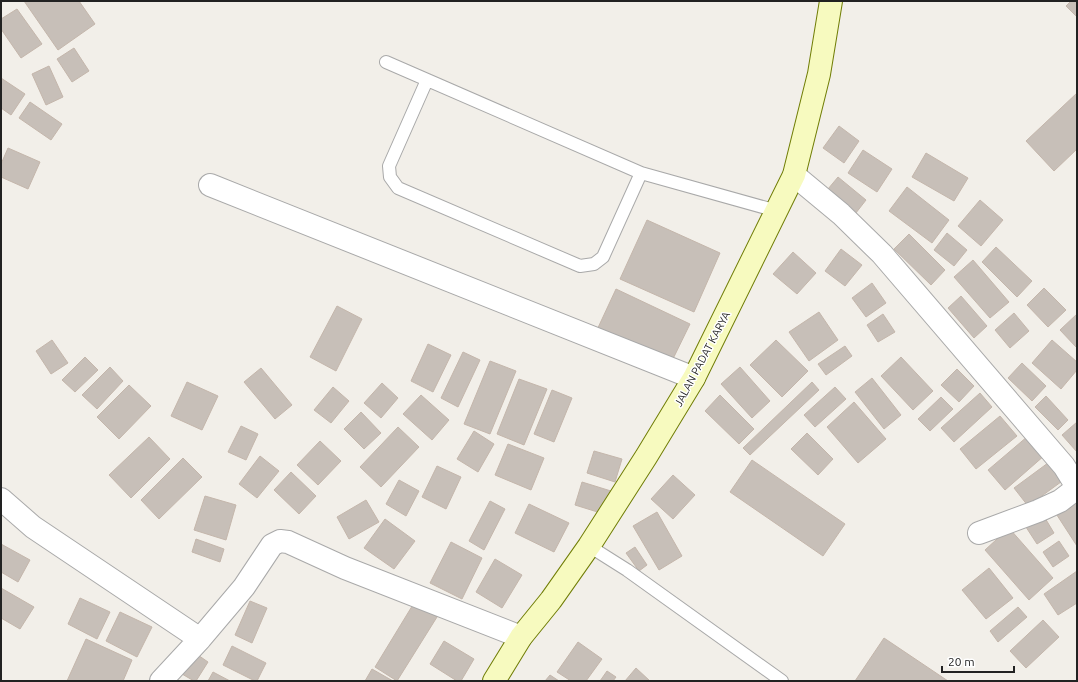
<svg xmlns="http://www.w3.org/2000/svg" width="1078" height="682" font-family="Ubuntu,sans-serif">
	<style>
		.building { fill: #c7bfb8; stroke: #c4b6ab }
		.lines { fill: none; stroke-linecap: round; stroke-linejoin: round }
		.lane-casing { stroke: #a9a9a9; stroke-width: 14 }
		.street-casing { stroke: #a9a9a9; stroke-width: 24 }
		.secondary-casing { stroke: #707d05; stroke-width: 24 }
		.lane { stroke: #fff; stroke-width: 12 }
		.street { stroke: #fff; stroke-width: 22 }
		.secondary { stroke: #f7fabf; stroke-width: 22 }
		.labels { text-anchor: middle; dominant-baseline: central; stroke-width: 3; stroke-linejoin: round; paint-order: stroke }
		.street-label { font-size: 11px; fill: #222; stroke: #fff }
	</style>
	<rect width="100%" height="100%" fill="#f2efe9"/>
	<path class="building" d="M 24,1 L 79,1 L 95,24 L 58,50 Z
		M 1071,1 L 1077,1 L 1077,17 L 1066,6 Z
		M 17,9 L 42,44 L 21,58 L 1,29 L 1,19 Z
		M 74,48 L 89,71 L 72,82 L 57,59 Z
		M 49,66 L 63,97 L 46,105 L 32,74 Z
		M 1,78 L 25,94 L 11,115 L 1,108 Z
		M 1077,93 L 1077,149 L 1054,171 L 1026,141 Z
		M 30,102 L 62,124 L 51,140 L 19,118 Z
		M 839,126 L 859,141 L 844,163 L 823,148 Z
		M 8,148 L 40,162 L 28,189 L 1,177 L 1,164 Z
		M 863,150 L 892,169 L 877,192 L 848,173 Z
		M 926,153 L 968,178 L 954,201 L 912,177 Z
		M 838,177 L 866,200 L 852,218 L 823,195 Z
		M 907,187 L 949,220 L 932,243 L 889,211 Z
		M 980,200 L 1003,220 L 981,246 L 958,226 Z
		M 647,220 L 720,253 L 694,312 L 620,279 Z
		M 947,233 L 967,250 L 954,266 L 934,250 Z
		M 909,234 L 945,270 L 931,285 L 894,249 Z
		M 996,247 L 1032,281 L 1017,297 L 982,262 Z
		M 841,249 L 862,265 L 845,286 L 825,271 Z
		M 793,252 L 816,273 L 797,294 L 773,274 Z
		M 973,260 L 1009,302 L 990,318 L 954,277 Z
		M 872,283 L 886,303 L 866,317 L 852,298 Z
		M 1044,288 L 1066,310 L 1048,327 L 1027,305 Z
		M 616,289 L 690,324 L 669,367 L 596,332 Z
		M 961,296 L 987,326 L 974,338 L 948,308 Z
		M 337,306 L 362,319 L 336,371 L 310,357 Z
		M 819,312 L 838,340 L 809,361 L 789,332 Z
		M 1014,313 L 1029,331 L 1010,348 L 995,330 Z
		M 883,314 L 895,332 L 878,342 L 867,325 Z
		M 1077,314 L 1077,348 L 1060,330 Z
		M 52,340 L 68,363 L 51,374 L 36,351 Z
		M 776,340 L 808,371 L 782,397 L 750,365 Z
		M 1052,340 L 1077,362 L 1077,370 L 1061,389 L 1032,363 Z
		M 428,344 L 451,355 L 433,392 L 411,381 Z
		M 845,346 L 852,356 L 826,375 L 818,364 Z
		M 463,352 L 480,360 L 458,407 L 441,398 Z
		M 85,357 L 98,370 L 75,392 L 62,380 Z
		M 901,357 L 933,391 L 913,410 L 881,376 Z
		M 490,361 L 516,371 L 490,434 L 464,424 Z
		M 1022,363 L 1046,386 L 1032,401 L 1008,378 Z
		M 110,367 L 123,381 L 97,409 L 82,395 Z
		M 740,367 L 770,401 L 752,418 L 721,384 Z
		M 261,368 L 292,405 L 275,419 L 244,382 Z
		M 957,369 L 974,386 L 959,402 L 941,385 Z
		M 872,378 L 901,415 L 884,429 L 855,392 Z
		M 519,379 L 547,389 L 524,445 L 497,434 Z
		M 187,382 L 218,396 L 202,430 L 171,416 Z
		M 812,382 L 819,390 L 750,455 L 743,448 Z
		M 382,383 L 398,398 L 381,418 L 364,403 Z
		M 129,385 L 151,406 L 119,439 L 97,417 Z
		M 333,387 L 349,401 L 331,423 L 314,410 Z
		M 835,387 L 846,399 L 815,427 L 804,415 Z
		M 552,390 L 572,398 L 554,442 L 534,434 Z
		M 980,393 L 992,407 L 954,442 L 941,428 Z
		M 421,395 L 449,420 L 432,440 L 403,414 Z
		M 720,395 L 754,429 L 739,444 L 705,411 Z
		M 1046,396 L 1068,420 L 1058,430 L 1035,407 Z
		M 941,397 L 953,409 L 930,431 L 918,419 Z
		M 854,402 L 886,439 L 858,463 L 827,427 Z
		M 361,412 L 381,433 L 364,449 L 344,429 Z
		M 1000,416 L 1017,436 L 976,469 L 960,449 Z
		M 1077,422 L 1077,452 L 1062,435 Z
		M 241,426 L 258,434 L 246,460 L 228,452 Z
		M 398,427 L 419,447 L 381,487 L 360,467 Z
		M 474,431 L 494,444 L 478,472 L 457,459 Z
		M 807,433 L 833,459 L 818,475 L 791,449 Z
		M 1028,436 L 1045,455 L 1005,490 L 988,470 Z
		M 149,437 L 170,459 L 131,498 L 109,475 Z
		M 320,441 L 341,461 L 318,485 L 297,465 Z
		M 508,444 L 544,458 L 531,490 L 495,475 Z
		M 594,451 L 622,459 L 615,482 L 587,473 Z
		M 260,456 L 279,471 L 257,498 L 239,484 Z
		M 183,458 L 202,477 L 159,519 L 141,500 Z
		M 752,460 L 845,524 L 823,556 L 730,492 Z
		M 1052,460 L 1065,479 L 1028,506 L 1014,488 Z
		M 437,466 L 461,477 L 446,509 L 422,497 Z
		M 291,472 L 316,496 L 299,514 L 274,490 Z
		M 673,475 L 695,495 L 673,519 L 651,499 Z
		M 399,480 L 419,491 L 406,516 L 386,504 Z
		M 582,482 L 611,491 L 604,514 L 575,505 Z
		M 205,496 L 236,505 L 226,540 L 194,530 Z
		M 366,500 L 379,522 L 349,539 L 337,517 Z
		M 490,501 L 505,509 L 484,550 L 469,541 Z
		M 1077,502 L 1077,546 L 1053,509 Z
		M 529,504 L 569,523 L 554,552 L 515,533 Z
		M 657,512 L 682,556 L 659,570 L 633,526 Z
		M 1042,513 L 1054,533 L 1037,544 L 1024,524 Z
		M 385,519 L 415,541 L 394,569 L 364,548 Z
		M 1009,528 L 1053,578 L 1029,600 L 985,550 Z
		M 196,539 L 224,549 L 220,562 L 192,552 Z
		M 1059,541 L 1069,556 L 1053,567 L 1043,552 Z
		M 451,542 L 482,558 L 462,599 L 430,583 Z
		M 1,544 L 30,560 L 18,582 L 1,572 Z
		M 635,547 L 647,565 L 639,571 L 626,553 Z
		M 495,559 L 522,575 L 502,608 L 476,592 Z
		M 989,568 L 1013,598 L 986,619 L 962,590 Z
		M 1077,571 L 1077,603 L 1058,615 L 1044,594 Z
		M 1,588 L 34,607 L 20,629 L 1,618 Z
		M 80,598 L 110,612 L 97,639 L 68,624 Z
		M 250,601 L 267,608 L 252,643 L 235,635 Z
		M 414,603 L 437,617 L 397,681 L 375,667 Z
		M 1018,607 L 1027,617 L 998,642 L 990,631 Z
		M 120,612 L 152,627 L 137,657 L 106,641 Z
		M 1043,620 L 1059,637 L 1026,668 L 1010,651 Z
		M 884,638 L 948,681 L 855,681 Z
		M 86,639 L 132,660 L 123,681 L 67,681 Z
		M 444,641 L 474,659 L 461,681 L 457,681 L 430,664 Z
		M 578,642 L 602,659 L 586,681 L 571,681 L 557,672 Z
		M 232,646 L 266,663 L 257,681 L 255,681 L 223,665 Z
		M 195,653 L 208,662 L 196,681 L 194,681 L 182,674 Z
		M 636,668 L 650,681 L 625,681 Z
		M 372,669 L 393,681 L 365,681 Z
		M 607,671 L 616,677 L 613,681 L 600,681 Z
		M 213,672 L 230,681 L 208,681 Z
		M 550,675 L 559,681 L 545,681 Z"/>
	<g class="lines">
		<defs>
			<path id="lane" d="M 386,62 L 641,173 L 777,211
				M 427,80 L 389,166 L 390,177 L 398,188 L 580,266 L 594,264 L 603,257 L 641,173
				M 589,546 L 627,570 L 782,681"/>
			<path id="street" d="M 794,175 L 841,214 L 882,254 L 1064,466 L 1077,487
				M 210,185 L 694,378
				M 1,499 L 33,527 L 200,639
				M 979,533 L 1038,511 L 1060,501 L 1077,488
				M 161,681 L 200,639 L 244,587 L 272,545 L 280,541 L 288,542 L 345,568 L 521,637"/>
			<path id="secondary" d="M 494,681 L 521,637 L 551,600 L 589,546 L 646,457 L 694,378 L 794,175 L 819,74 L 831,1"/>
		</defs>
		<use href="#lane" class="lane-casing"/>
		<use href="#street" class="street-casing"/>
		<use href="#secondary" class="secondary-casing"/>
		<use href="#lane" class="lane"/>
		<use href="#street" class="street"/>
		<use href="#secondary" class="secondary"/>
	</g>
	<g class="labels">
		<g class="street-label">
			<text transform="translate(702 359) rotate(-62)">JALAN PADAT KARYA</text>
		</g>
	</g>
	<rect width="1078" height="682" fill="none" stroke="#222222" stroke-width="4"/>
	<path d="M942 666v6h72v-6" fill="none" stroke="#222222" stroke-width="2"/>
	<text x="948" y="666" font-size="12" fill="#222222" stroke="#ffffff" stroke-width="3" paint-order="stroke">20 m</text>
</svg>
